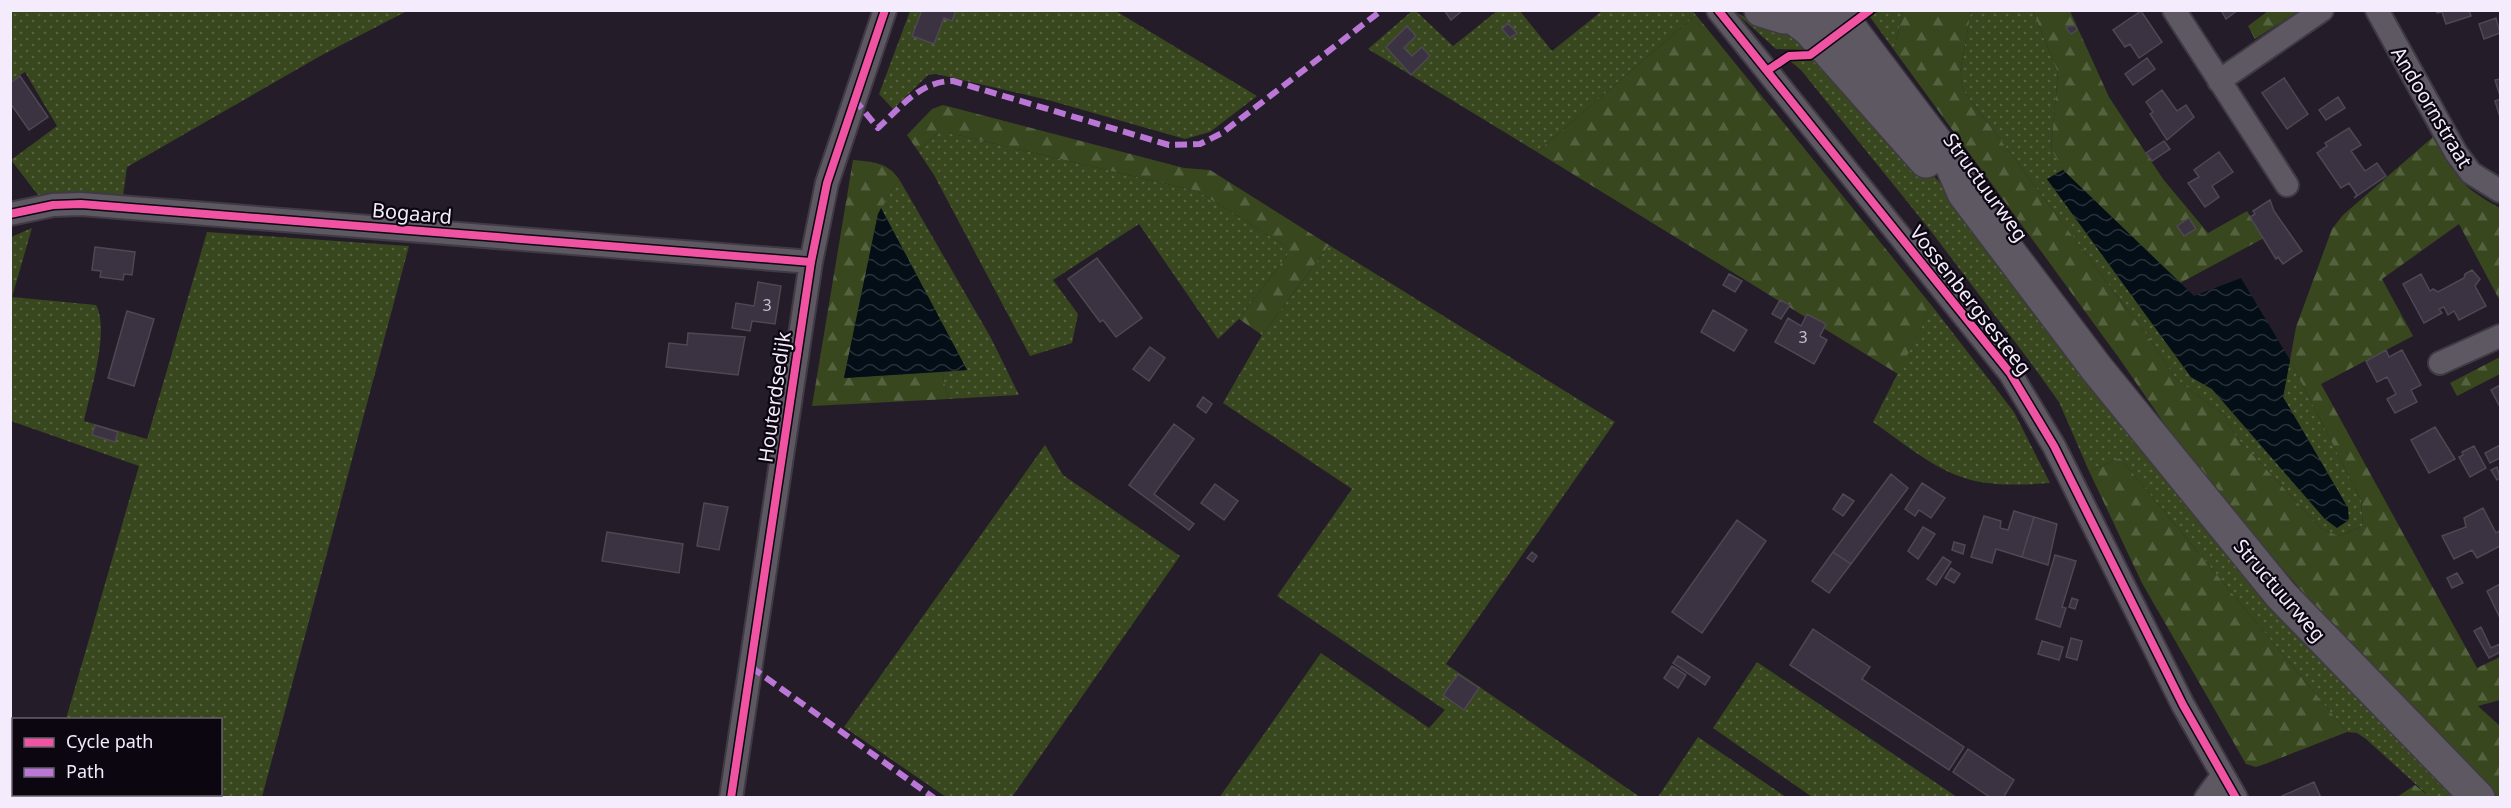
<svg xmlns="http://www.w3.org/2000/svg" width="2511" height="808" font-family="'Noto Sans',sans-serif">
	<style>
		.grass { fill: url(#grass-dots) }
		.forest { fill: url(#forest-firs) }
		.water { fill: url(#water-waves) }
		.building { fill: #3b3341; stroke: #4d4852; stroke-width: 1.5 }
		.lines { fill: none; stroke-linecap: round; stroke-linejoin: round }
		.minor-casing { stroke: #3f3a44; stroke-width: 26 }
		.secondary-casing { stroke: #3f3a44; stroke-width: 36 }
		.minor { stroke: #5e5863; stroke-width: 22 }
		.secondary { stroke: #5e5863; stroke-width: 33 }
		.quiet { stroke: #ba77d6; stroke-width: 6; stroke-dasharray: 12 6; stroke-linecap: butt }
		.cycleway-casing { stroke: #0b0610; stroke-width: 11 }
		.cycleway { stroke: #f153a3; stroke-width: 8 }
		.labels { text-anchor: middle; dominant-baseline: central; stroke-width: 4.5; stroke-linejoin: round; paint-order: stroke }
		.number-label { font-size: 16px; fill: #c6becd }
		.street-label { font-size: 20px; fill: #f4ecfc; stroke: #0b0610 }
	</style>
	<defs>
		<pattern id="grass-dots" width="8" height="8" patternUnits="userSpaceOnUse" patternTransform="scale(1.5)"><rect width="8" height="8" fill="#38471e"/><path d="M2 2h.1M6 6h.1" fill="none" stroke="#556240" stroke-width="1.8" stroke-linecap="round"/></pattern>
		<pattern id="forest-firs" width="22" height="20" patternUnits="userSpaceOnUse" patternTransform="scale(1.5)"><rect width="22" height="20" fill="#38471e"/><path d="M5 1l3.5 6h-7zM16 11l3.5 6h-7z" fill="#556240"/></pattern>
		<pattern id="water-waves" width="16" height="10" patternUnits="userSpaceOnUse" patternTransform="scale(1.5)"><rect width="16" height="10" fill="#030e16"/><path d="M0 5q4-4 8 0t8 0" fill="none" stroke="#283139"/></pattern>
	</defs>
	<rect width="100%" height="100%" fill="#241d29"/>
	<path class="grass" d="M 1114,10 L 1257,96 L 1210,132 L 1185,139 L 1048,100 L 936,74 L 928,75 L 893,109 L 879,94 L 910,11 Z
		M 1692,10 L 1696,15 L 1537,152 L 1368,49 L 1412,11 L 1416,11 L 1453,46 L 1497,11 L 1520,11 L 1552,51 L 1602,11 Z
		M 11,11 L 407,11 L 322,55 L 127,167 L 123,196 L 38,195 L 11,160 L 57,126 L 25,72 L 11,81 Z
		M 1734,11 L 1762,27 L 1800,34 L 1808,50 L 1776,49 Z
		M 1879,11 L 1903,11 L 1894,50 L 1870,17 Z
		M 1971,11 L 2033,11 L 2058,73 L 2051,149 L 2063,170 L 2047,179 L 2191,377 L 2212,389 L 2325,519 L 2348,508 L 2283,397 L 2290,360 L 2361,500 L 2363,526 L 2338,536 L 2321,528 L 2237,438 L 2224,415 L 2176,379 L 2151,341 L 1963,90 L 1960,73 Z
		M 1822,53 L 1952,196 L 2460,797 L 2430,797 L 2366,739 L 2357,733 L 2347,732 L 2120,458 L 2089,471 L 2059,402 L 2031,363 L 1930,230 L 1801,70 L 1789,60 L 1811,61 Z
		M 938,133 L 949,133 L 1197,191 L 1281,243 L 1288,249 L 1288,254 L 1239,319 L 1218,339 L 1139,224 L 1053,280 L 1078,314 L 1072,343 L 1030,356 L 934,175 L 918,151 Z
		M 899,179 L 991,338 L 1019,395 L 948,399 L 942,372 L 967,370 L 881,208 Z
		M 32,228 L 12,297 L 96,305 C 110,330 90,393 84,421 L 147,439 L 207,232 L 409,246 L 262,797 L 43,797 L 44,794 L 220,794 L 220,720 L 66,719 L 139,466 L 11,421 L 11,237 Z
		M 1329,245 L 1615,422 L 1446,664 L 1640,797 L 1219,798 L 1321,653 L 1429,728 L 1445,710 L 1277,596 L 1352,489 L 1223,403 L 1262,335 Z
		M 1932,306 L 2014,412 L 2050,483 C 2021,485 1986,487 1959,476 C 1930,466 1898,439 1873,422 Z
		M 1045,445 L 1063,475 L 1180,556 L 1012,797 L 946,797 L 844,727 Z
		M 1757,662 L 1957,797 L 1812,797 L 1713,728 Z
		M 1698,737 L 1786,797 L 1658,797 Z"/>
	<path class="forest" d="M 1903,11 L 1971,11 L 1960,73 L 1963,90 L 2151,341 L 2176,379 L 2224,415 L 2237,438 L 2321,528 L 2338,536 L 2363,526 L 2361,500 L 2290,360 L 2296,327 L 2332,229 L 2343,215 L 2433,137 C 2456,176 2459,186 2500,208 L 2500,301 L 2459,224 L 2382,279 L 2413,336 L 2321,384 L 2477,668 L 2500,657 L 2500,700 L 2478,706 L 2500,726 L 2500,797 L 2494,797 L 2402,706 L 2195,468 L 2119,358 L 1894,50 Z
		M 2033,11 L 2070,11 L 2109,97 L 2163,179 L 2208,233 L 2247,211 L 2264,238 L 2180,283 L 2063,170 L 2051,149 L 2058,73 Z
		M 2268,11 L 2299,11 L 2255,39 L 2248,26 Z
		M 1696,15 L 1932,306 L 1898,374 L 1537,152 Z
		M 943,105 L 1184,168 L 1210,170 L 1329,245 L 1262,335 L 1239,319 L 1288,254 L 1288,249 L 1281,243 L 1197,191 L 949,133 L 938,133 L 918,151 L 907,135 L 932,109 Z
		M 853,160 C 873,162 887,162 899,179 L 878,214 L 844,378 L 942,372 L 948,399 L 812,406 Z
		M 2500,357 L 2500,374 L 2457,396 L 2450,383 Z
		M 2120,458 L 2347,732 L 2265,764 L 2256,767 L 2246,764 L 2142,583 L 2089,471 Z
		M 2415,785 L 2430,797 L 2397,797 Z"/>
	<path class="water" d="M 2063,170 L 2194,296 L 2241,278 L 2290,360 L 2283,397 L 2348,508 L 2349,520 L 2337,528 L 2325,519 L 2212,389 L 2191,377 L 2047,179 Z
		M 881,208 L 967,370 L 844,378 L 878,214 Z"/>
	<path class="building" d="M 922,10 L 956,10 L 952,21 L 944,18 L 934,44 L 912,36 Z
		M 1444,10 L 1463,10 L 1451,20 Z
		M 2221,10 L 2238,10 L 2226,19 Z
		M 2436,10 L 2469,10 L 2471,16 L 2446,24 L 2442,12 L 2437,13 Z
		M 2141,11 L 2162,42 L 2139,58 L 2130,44 L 2125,47 L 2113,30 Z
		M 2496,18 L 2500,33 L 2484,39 L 2479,24 Z
		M 1508,23 L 1517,33 L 1510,38 L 1502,29 Z
		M 1407,26 L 1416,36 L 1404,48 L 1412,56 L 1422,47 L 1430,56 L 1411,75 L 1386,47 Z
		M 2069,26 L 2075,26 L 2077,30 L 2071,34 L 2066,28 Z
		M 2147,58 L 2155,69 L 2133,85 L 2125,74 Z
		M 20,76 L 48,117 L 29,130 L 10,103 L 10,83 Z
		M 2284,78 L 2308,114 L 2287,129 L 2262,93 Z
		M 2500,79 L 2500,96 L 2495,80 Z
		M 2162,90 L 2177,111 L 2186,105 L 2194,117 L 2167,140 L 2150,114 L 2153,112 L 2146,102 Z
		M 2338,97 L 2345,108 L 2326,120 L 2319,110 Z
		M 2500,99 L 2500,117 L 2495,101 Z
		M 2349,128 L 2361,145 L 2351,151 L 2365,171 L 2377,163 L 2386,176 L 2354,198 L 2357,195 L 2349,183 L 2341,188 L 2317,153 L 2327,146 L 2325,143 Z
		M 2164,141 L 2170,149 L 2152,161 L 2146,153 Z
		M 2219,152 L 2233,172 L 2212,186 L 2219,197 L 2205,207 L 2188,183 L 2199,177 L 2194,170 Z
		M 2270,200 L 2274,211 L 2302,251 L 2283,264 L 2278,257 L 2276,259 L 2250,217 L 2255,214 L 2253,211 Z
		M 2189,218 L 2196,229 L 2184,236 L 2177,226 Z
		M 95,247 L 135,252 L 132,275 L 124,274 L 123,280 L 100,277 L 101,271 L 92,270 Z
		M 1097,258 L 1142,318 L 1116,337 L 1103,320 L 1100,322 L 1068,279 Z
		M 2472,270 L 2480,279 L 2475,286 L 2486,306 L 2459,320 L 2454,311 L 2448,315 L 2444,307 L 2439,309 L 2442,313 L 2424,323 L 2403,284 L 2421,274 L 2430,291 L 2433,289 L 2438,292 L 2464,278 L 2465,274 Z
		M 1729,274 L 1742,281 L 1735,292 L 1723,285 Z
		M 758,282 L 781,286 L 775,324 L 752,321 L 750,331 L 732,328 L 736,303 L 754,306 Z
		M 1780,300 L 1790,305 L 1781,319 L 1772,314 Z
		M 1713,310 L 1747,330 L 1734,351 L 1701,332 Z
		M 127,311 L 154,319 L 134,386 L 108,378 Z
		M 1807,314 L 1826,324 L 1820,336 L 1827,340 L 1814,364 L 1775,342 L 1788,318 L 1801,326 Z
		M 688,333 L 745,337 L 738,375 L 666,367 L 669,343 L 687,345 Z
		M 1150,347 L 1165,358 L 1149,381 L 1133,369 Z
		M 2386,350 L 2389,357 L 2402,350 L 2421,385 L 2411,390 L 2417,402 L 2395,413 L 2387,399 L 2396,394 L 2387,377 L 2377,382 L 2366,361 Z
		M 2500,385 L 2500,407 L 2491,390 Z
		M 1203,397 L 1212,404 L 1206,413 L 1197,406 Z
		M 1174,424 L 1194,439 L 1154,494 L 1194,524 L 1189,530 L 1129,485 Z
		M 95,425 L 118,432 L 115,442 L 92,435 Z
		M 2435,427 L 2455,459 L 2429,473 L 2411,440 Z
		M 2500,445 L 2500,458 L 2490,463 L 2485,453 Z
		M 2474,446 L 2486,468 L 2470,477 L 2459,457 L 2463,455 L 2462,452 Z
		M 2497,467 L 2500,478 L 2497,480 L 2491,470 Z
		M 1891,474 L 1908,488 L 1851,564 L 1833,552 Z
		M 1922,483 L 1945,498 L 1931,518 L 1919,510 L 1915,516 L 1905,509 Z
		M 1215,484 L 1238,501 L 1224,520 L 1201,503 Z
		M 1843,494 L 1854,501 L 1843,516 L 1833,509 Z
		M 704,503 L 728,507 L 719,550 L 697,546 Z
		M 2483,508 L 2496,533 L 2499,531 L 2500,535 L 2500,546 L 2477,558 L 2472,550 L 2454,559 L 2442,536 L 2466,527 L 2464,518 Z
		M 2014,511 L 2034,517 L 2022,557 L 1996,549 L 1992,563 L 1971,557 L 1984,516 L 2001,521 L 2000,528 L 2008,530 Z
		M 2034,517 L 2057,524 L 2048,565 L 2022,557 Z
		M 1737,520 L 1766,541 L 1702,633 L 1672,612 Z
		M 1923,527 L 1935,534 L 1918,559 L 1908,551 Z
		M 607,532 L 683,544 L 679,573 L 602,561 Z
		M 1954,542 L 1965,545 L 1963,554 L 1952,550 Z
		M 1532,552 L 1537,556 L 1533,562 L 1527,558 Z
		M 1833,552 L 1851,564 L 1829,593 L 1812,581 Z
		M 2055,555 L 2076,561 L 2062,607 L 2066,608 L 2060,627 L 2036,619 Z
		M 1943,557 L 1951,562 L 1936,585 L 1927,579 Z
		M 1951,568 L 1960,574 L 1954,583 L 1945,578 Z
		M 2457,573 L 2463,583 L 2452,588 L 2447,578 Z
		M 2500,584 L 2500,618 L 2487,591 Z
		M 2072,598 L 2078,600 L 2075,609 L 2069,607 Z
		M 2481,627 L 2491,648 L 2500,644 L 2500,652 L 2489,658 L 2474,631 Z
		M 1813,629 L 1870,667 L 1862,679 L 1964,747 L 1949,770 L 1790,665 Z
		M 2071,638 L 2082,641 L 2077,660 L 2066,657 Z
		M 2042,641 L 2063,647 L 2059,660 L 2038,654 Z
		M 1678,656 L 1710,677 L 1705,685 L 1673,663 Z
		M 1672,666 L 1686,675 L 1678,688 L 1664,678 Z
		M 1458,674 L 1479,688 L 1464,710 L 1443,695 Z
		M 1968,749 L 2014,780 L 2003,798 L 1991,798 L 1953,772 Z
		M 2314,782 L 2321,798 L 2279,798 L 2282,796 Z"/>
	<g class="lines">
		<defs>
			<path id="minor" d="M 1718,10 L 2010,373 L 2054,446 L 2183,705 L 2236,798
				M 2174,10 L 2287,185
				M 2377,10 L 2456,153 L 2471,173 L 2500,191
				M 2219,81 L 2322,10
				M 10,214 L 53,205 L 81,204 L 811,262
				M 2440,363 L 2500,336
				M 731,798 L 811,262 L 827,183 L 885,10
				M 2206,798 L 2223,775"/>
			<path id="secondary" d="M 1761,10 L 1784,17 L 1812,10
				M 1836,10 L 1950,161 L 1964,193 L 2097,369 L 2281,595 L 2478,798
				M 1793,17 L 1809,29 L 1926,161"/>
		</defs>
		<use href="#minor" class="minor-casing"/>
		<use href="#secondary" class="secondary-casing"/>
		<use href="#minor" class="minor"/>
		<use href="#secondary" class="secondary"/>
		<path class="quiet" d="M 854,99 L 878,128 C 901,107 920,81 953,81 L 1169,145 L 1200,144 L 1222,133 L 1382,10
			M 751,667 L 934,798"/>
		<defs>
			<path id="cycleway" d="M 1718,10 L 2010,373 L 2054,446 L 2183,705 L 2236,798
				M 1768,70 L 1789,56 L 1810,55 L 1870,10
				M 10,214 L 53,205 L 81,204 L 811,262
				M 731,798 L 811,262 L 827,183 L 885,10"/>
		</defs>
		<use href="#cycleway" class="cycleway-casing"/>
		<use href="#cycleway" class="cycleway"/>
	</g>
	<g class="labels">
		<g class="number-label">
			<text x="767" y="305">3</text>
			<text x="1803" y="337">3</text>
		</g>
		<g class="street-label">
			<text transform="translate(2432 107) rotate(59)">Andoornstraat</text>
			<text transform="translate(1986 187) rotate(54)">Structuurweg</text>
			<text transform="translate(412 213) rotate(5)">Bogaard</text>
			<text transform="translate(1971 300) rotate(52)">Vossenbergsesteeg</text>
			<text transform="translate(774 397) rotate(-82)">Houterdsedijk</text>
			<text transform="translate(2280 590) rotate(49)">Structuurweg</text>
		</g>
	</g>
	<rect width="2511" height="808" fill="none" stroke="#f4ecfc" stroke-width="24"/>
	<rect x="12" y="718" width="210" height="78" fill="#0b0610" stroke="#68626e" stroke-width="1.5"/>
	<rect x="24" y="738" width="30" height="9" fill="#f153a3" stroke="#68626e" stroke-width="1.5"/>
	<text x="66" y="748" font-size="18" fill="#f4ecfc">Cycle path</text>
	<rect x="24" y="768" width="30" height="9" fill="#ba77d6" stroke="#68626e" stroke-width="1.5"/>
	<text x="66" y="778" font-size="18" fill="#f4ecfc">Path</text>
</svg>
